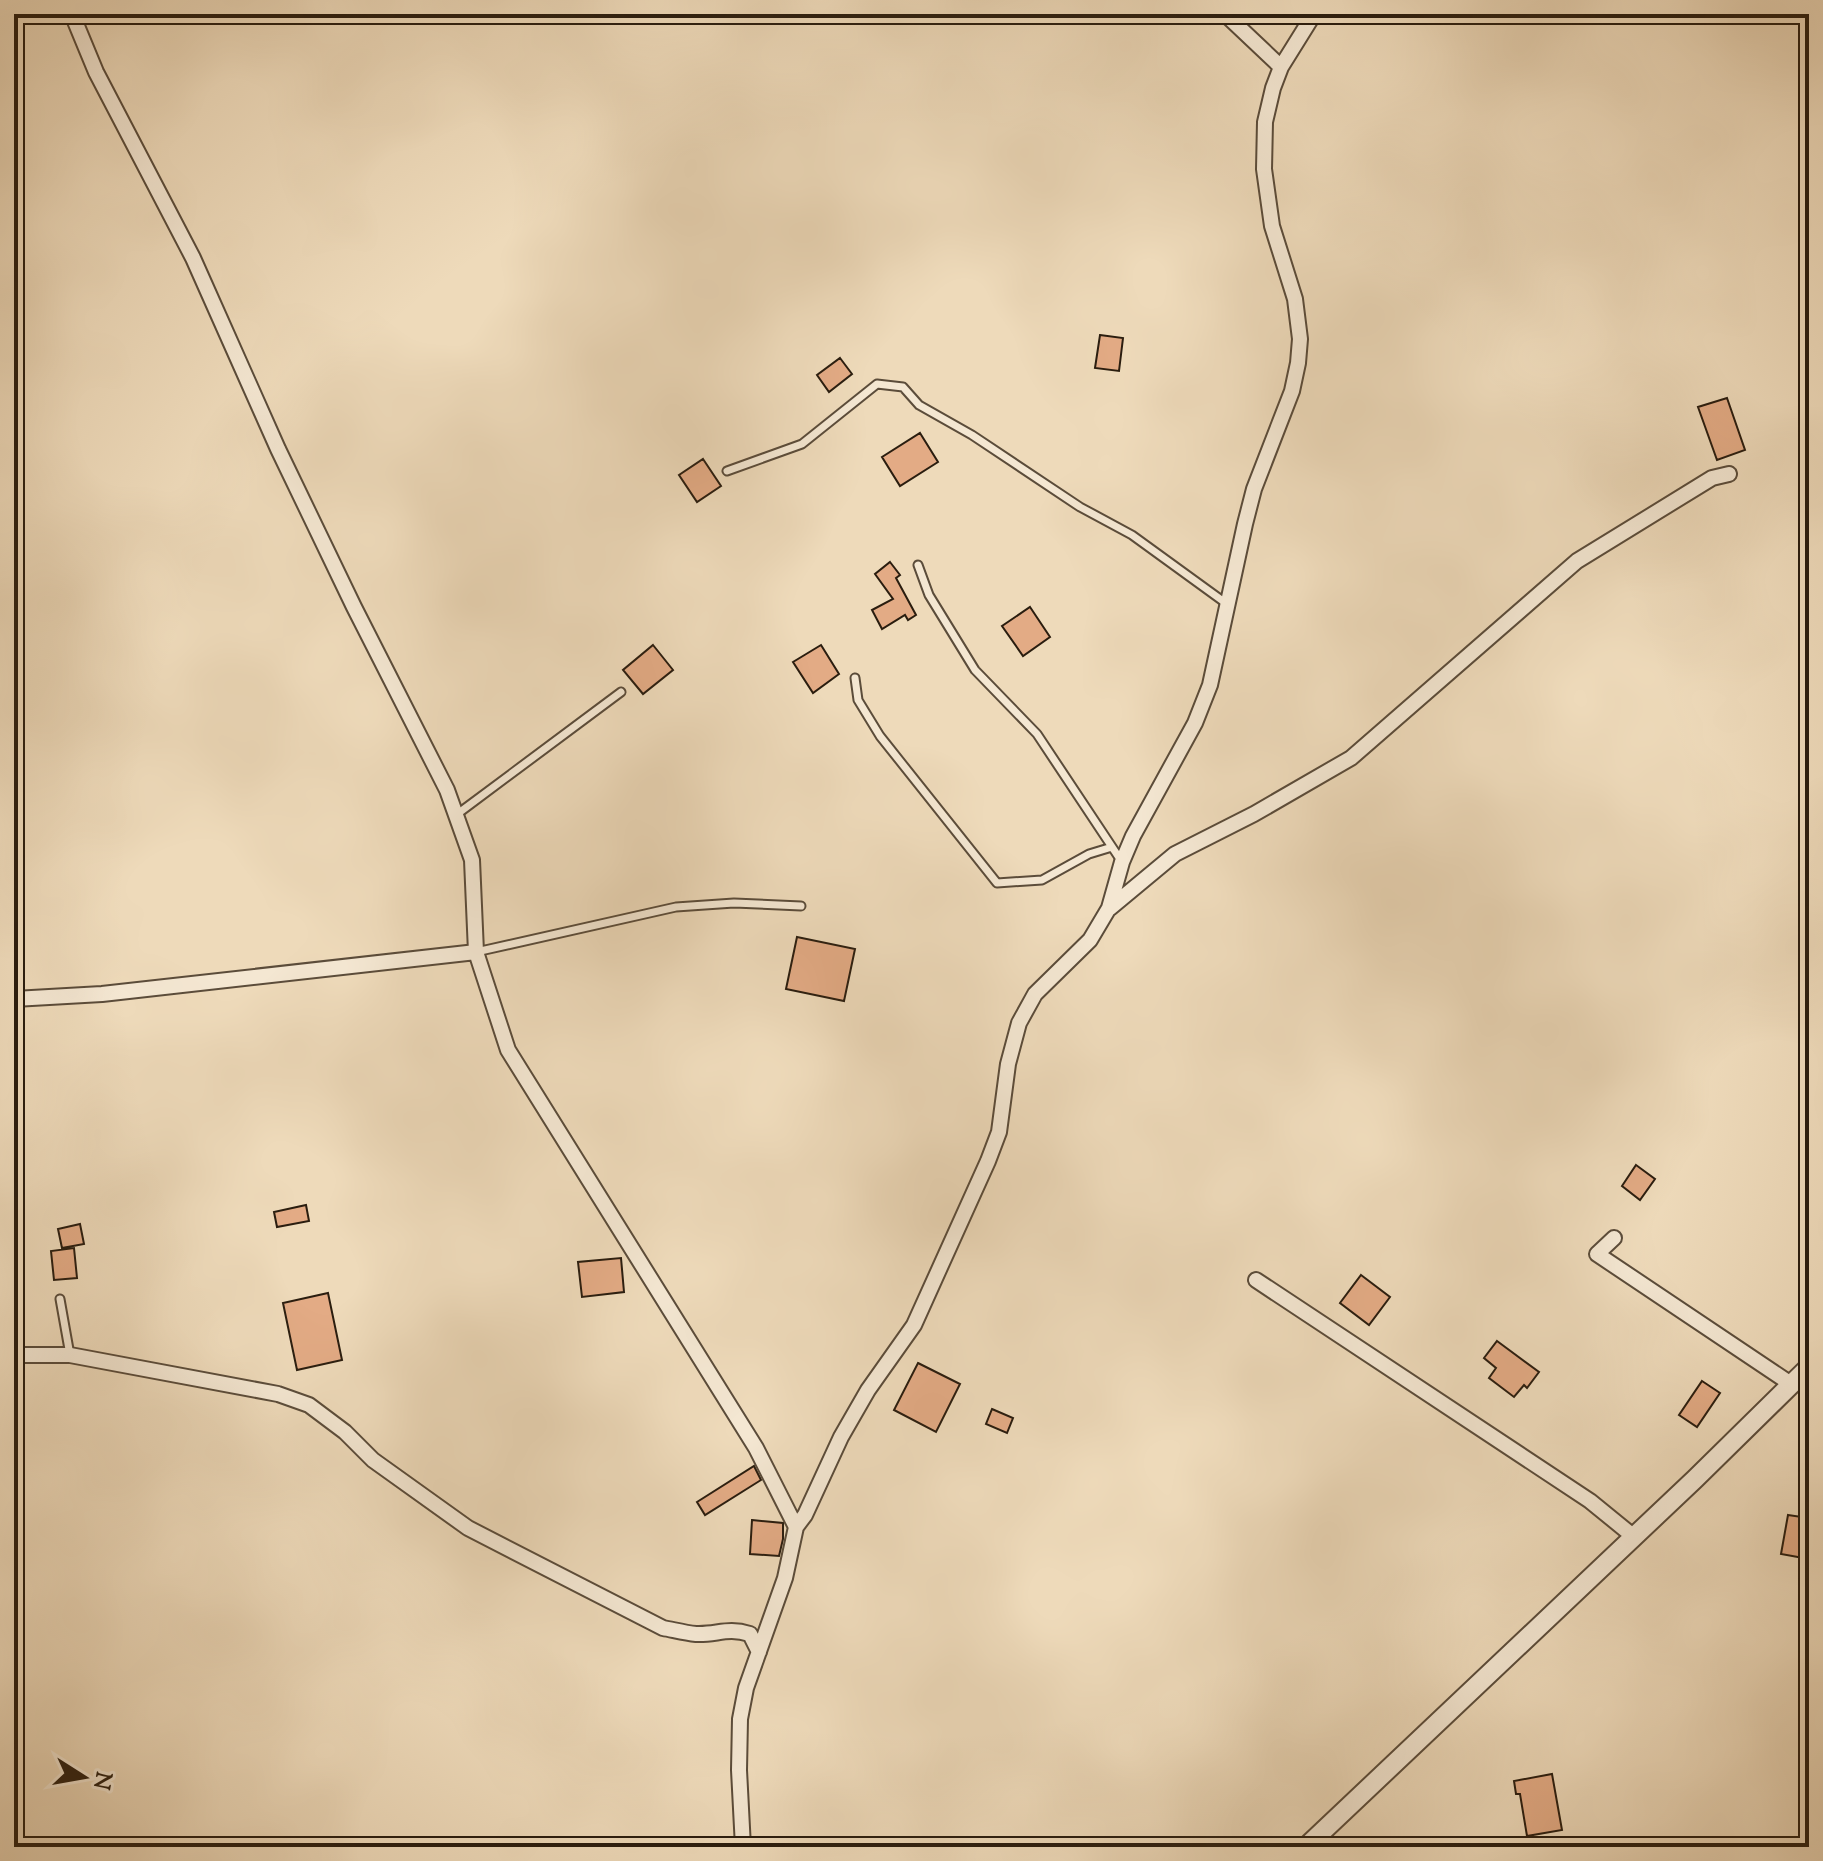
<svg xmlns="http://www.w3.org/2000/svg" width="1823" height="1861" font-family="'Sorts Mill Goudy',serif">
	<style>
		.building { fill: #e3ab85; stroke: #2a1d0f; stroke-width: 2 }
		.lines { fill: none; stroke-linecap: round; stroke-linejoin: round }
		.service-casing { stroke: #5b4c3a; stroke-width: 11 }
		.minor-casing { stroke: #5b4c3a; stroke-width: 18 }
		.tertiary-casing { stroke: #5b4c3a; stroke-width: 22 }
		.service { stroke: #f4e7d2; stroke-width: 7 }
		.minor { stroke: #f4e7d2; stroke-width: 14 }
		.tertiary { stroke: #f4e7d2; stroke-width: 18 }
	</style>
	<rect width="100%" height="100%" fill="#eedaba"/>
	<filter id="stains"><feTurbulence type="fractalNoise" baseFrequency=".0025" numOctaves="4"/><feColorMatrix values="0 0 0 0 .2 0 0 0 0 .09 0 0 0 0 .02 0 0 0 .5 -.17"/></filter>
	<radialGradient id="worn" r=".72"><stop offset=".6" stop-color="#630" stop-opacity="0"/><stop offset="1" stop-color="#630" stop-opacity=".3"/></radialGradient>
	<path class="building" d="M 1100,335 L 1123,338 L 1119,371 L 1095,368 Z
		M 840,358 L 852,374 L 829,392 L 817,375 Z
		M 1727,398 L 1745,450 L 1717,460 L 1698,407 Z
		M 920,433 L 938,462 L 900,486 L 882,457 Z
		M 703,459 L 721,486 L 697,502 L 679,475 Z
		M 890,562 L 900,575 L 896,578 L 916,615 L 908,620 L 905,615 L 882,629 L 872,610 L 893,599 L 875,574 Z
		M 1030,607 L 1050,637 L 1023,656 L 1002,626 Z
		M 653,645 L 673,670 L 643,694 L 623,670 Z
		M 821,645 L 839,674 L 813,693 L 793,662 Z
		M 797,937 L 855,949 L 844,1001 L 786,989 Z
		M 1636,1165 L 1655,1179 L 1640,1200 L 1622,1186 Z
		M 306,1205 L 309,1221 L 277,1227 L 274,1212 Z
		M 80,1224 L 84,1244 L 62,1248 L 58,1229 Z
		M 74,1248 L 77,1278 L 54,1280 L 51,1251 Z
		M 621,1258 L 624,1292 L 582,1297 L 578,1262 Z
		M 1361,1275 L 1390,1297 L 1369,1325 L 1340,1303 Z
		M 328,1293 L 342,1360 L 297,1370 L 283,1303 Z
		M 1497,1341 L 1539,1372 L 1527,1388 L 1524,1385 L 1514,1397 L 1489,1378 L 1496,1368 L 1484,1358 Z
		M 918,1363 L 960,1384 L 936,1432 L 894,1410 Z
		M 1702,1381 L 1720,1393 L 1697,1427 L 1679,1415 Z
		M 992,1409 L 1013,1418 L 1007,1433 L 986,1424 Z
		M 754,1466 L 761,1480 L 705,1515 L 697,1502 Z
		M 1788,1515 L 1809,1518 L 1809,1559 L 1781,1554 Z
		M 752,1520 L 783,1523 L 783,1539 L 779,1556 L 750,1554 Z
		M 1552,1774 L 1562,1830 L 1527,1836 L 1520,1794 L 1516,1794 L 1514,1781 Z"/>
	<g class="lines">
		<defs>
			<path id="service" d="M 727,471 L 802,444 L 877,384 L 903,387 L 919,405 L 972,435 L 1080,507 L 1132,535 L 1227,604
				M 918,565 L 929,595 L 975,670 L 1037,734 L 1122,862
				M 855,678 L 858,700 L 880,736 L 997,883 L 1042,880 L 1089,854 L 1112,847
				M 456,815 L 621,692
				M 476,952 L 676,907 L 734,903 L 801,906
				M 60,1299 L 70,1355"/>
			<path id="minor" d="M 72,14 L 96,72 L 193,258 L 278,449 L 354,607 L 447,790 L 472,860 L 476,952 L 508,1050 L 756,1448 L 796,1527
				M 1225,14 L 1281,67
				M 1110,908 L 1175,854 L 1254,814 L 1351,758 L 1577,561 L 1712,478 L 1729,474
				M 14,999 L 102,994 L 476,952
				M 1614,1238 L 1597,1254 L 1791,1384
				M 1256,1280 L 1590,1501 L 1633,1536
				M 14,1355 L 70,1355 L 278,1394 L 309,1405 L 345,1432 L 373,1460 L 468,1528 L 663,1628 C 674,1630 685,1633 696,1634 C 717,1635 727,1627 750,1634 L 759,1652
				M 743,1847 L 739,1770 L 740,1719 L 746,1688 L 785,1578 L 796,1527 L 805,1515 L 841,1437 L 868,1390 L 914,1325 L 988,1161 L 999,1132 L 1008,1064 L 1019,1023 L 1035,994 L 1090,940 L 1109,908 L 1122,862 L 1133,836 L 1195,723 L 1210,685 L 1245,524 L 1254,489 L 1292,391 L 1298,363 L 1300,339 L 1295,299 L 1272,226 L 1264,169 L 1265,122 L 1273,88 L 1281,67 L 1314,14"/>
			<path id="tertiary" d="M 1306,1847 L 1695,1479 L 1809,1367"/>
		</defs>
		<use href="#service" class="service-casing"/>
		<use href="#minor" class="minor-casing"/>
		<use href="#tertiary" class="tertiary-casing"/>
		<use href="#service" class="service"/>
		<use href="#minor" class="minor"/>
		<use href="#tertiary" class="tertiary"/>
	</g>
	<rect width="1823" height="1861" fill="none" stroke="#eedaba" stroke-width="48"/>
	<rect x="16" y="16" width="1791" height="1829" fill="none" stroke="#2a1d0f" stroke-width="4"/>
	<rect x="24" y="24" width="1775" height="1813" fill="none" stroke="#2a1d0f" stroke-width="2"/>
	<g transform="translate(84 1777) rotate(101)" stroke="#f4e7d2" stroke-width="6" paint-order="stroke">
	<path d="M0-6L14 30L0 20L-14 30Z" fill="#2a1d0f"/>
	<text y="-12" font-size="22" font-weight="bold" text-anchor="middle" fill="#2a1d0f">N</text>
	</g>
	<rect width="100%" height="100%" filter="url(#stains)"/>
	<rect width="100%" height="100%" fill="url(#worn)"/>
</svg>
